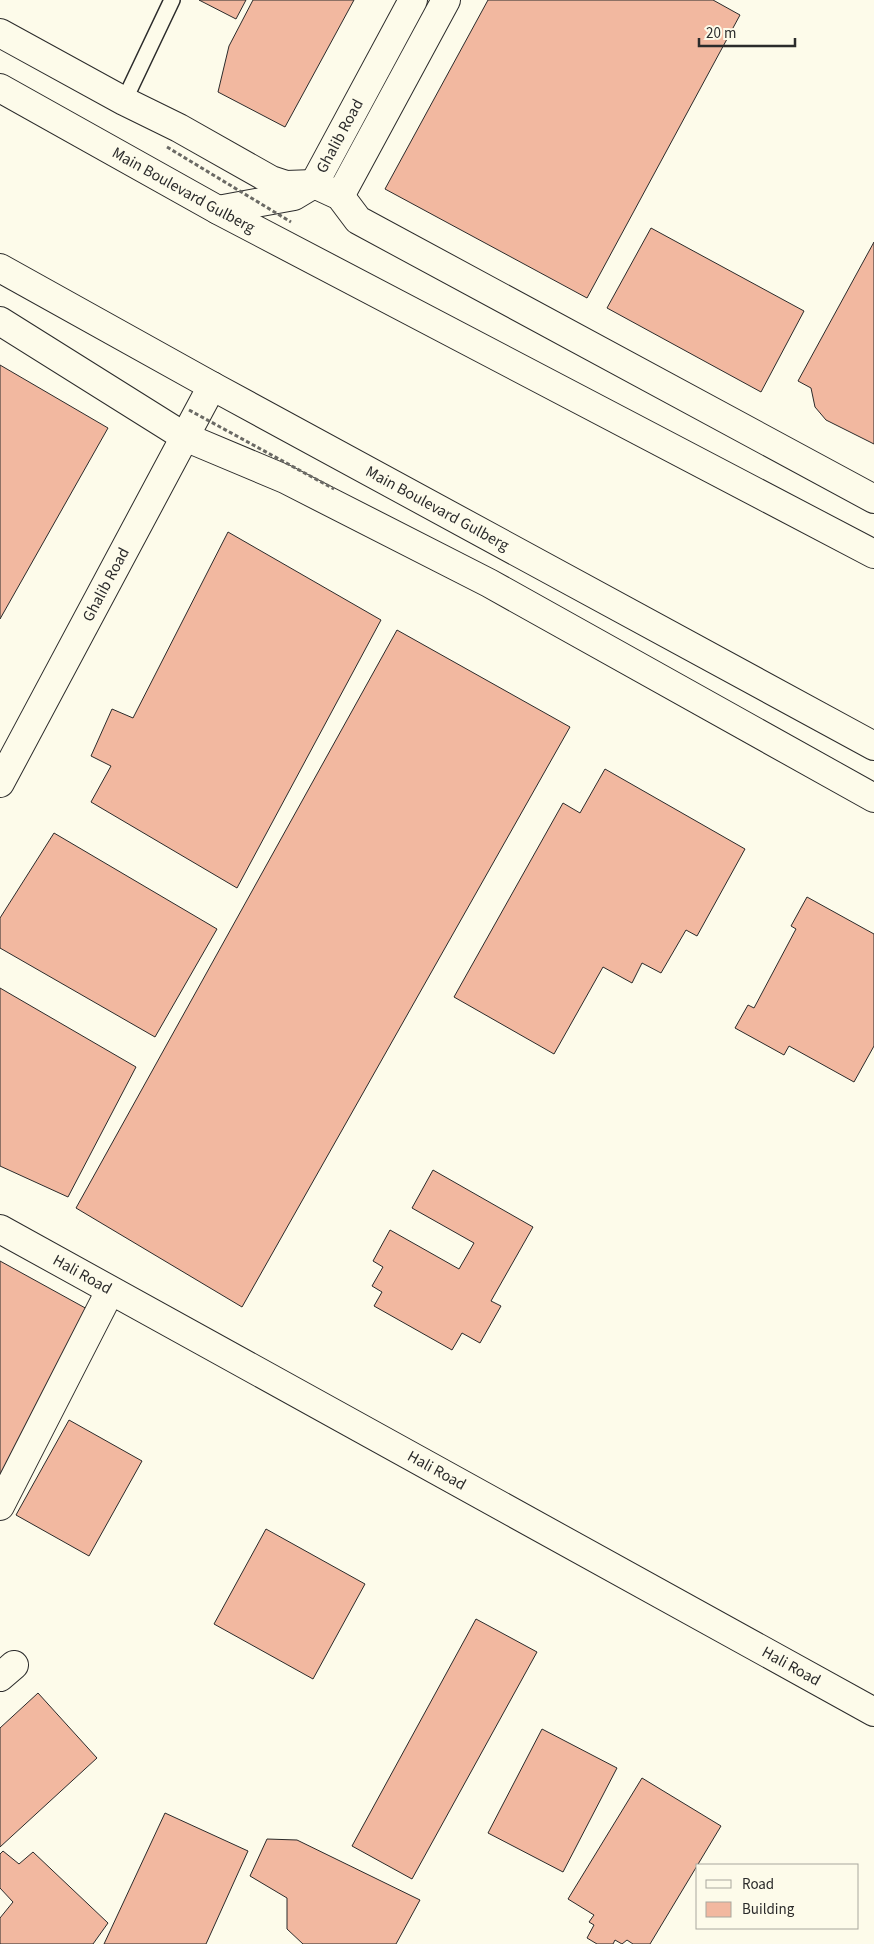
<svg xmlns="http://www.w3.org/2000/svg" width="874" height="1944" font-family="'Source Sans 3',sans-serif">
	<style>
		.building { fill: #f2b8a0; stroke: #2b2b2b }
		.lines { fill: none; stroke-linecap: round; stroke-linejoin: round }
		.lane-casing { stroke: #2b2b2b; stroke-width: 18 }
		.street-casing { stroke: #2b2b2b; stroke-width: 30 }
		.secondary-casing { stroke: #2b2b2b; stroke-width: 30 }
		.lane { stroke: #fdfbea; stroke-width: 15 }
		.street { stroke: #fdfbea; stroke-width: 28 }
		.secondary { stroke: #fdfbea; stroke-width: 28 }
		.path-bridge { stroke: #6a6964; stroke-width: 3; stroke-dasharray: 4 2.5; stroke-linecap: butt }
		.labels { text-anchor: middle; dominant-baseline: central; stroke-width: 4; stroke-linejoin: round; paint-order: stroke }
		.street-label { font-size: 16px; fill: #2b2b2b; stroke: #fdfbea }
	</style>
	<rect width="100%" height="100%" fill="#fdfbea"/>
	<path class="building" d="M 199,0 L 246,0 L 236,19 Z
		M 253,0 L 354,0 L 285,127 L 218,92 L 229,46 Z
		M 488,0 L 713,0 L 740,15 L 587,298 L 385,189 Z
		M 651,228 L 804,311 L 761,392 L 607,308 Z
		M 874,242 L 874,444 L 826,420 L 815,407 L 811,388 L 798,381 Z
		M 0,365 L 108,428 L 0,619 Z
		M 228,532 L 381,620 L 237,888 L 91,802 L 111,766 L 91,756 L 112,709 L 133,718 Z
		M 397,630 L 570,727 L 242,1307 L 76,1208 Z
		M 605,769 L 745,849 L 697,936 L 686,930 L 661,973 L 642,963 L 632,983 L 603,967 L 554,1054 L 454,997 L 563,803 L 580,813 Z
		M 54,833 L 217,929 L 155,1037 L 0,948 L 0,918 Z
		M 807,897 L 874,934 L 874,1046 L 854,1082 L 789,1046 L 784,1055 L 735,1028 L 748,1005 L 754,1008 L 796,929 L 791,926 Z
		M 0,988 L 136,1067 L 68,1197 L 0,1166 Z
		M 433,1170 L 533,1227 L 491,1301 L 501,1306 L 480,1343 L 462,1333 L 452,1350 L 374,1306 L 382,1292 L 372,1286 L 383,1267 L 373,1261 L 390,1230 L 459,1269 L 474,1243 L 412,1208 Z
		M 0,1261 L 98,1315 L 0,1498 Z
		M 69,1420 L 142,1461 L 89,1556 L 16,1515 Z
		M 266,1529 L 365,1584 L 313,1679 L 214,1624 Z
		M 476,1619 L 537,1652 L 412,1879 L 352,1846 Z
		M 38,1693 L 97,1758 L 0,1847 L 0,1728 Z
		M 542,1729 L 617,1768 L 563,1872 L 488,1833 Z
		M 642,1778 L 721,1826 L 650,1944 L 633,1944 L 627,1940 L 622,1944 L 615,1940 L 613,1944 L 597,1944 L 587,1938 L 594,1925 L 589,1922 L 594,1915 L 568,1899 Z
		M 165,1813 L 248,1851 L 206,1944 L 104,1944 Z
		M 267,1839 L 297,1840 L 420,1900 L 396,1944 L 303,1944 L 287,1929 L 287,1898 L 250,1876 Z
		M 3,1851 L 19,1864 L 33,1852 L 108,1923 L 93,1944 L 0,1944 L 0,1918 L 13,1902 L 0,1888 L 0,1854 Z"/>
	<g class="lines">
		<defs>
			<path id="lane" d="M 124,101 L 172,0"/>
			<path id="street" d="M 0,33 L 124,101 L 179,128 L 271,180 L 286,185 L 314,184 L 340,196 L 358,220 L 874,499
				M 0,321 L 185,437 L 285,479 L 489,583 L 874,798
				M 0,1506 L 110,1291
				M 0,1677 L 14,1665"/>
			<g id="secondary">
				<path id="s1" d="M 0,88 L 218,210 L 874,554"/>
				<path d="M 340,196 L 446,0"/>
				<path id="s2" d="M 218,210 L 294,196 L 314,184 L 413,0"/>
				<path id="s3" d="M 0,268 L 212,386 L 874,746"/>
				<path id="s4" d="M 0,783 L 212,386"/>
				<path id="s5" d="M 0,1229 L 874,1712"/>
			</g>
		</defs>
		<use href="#lane" class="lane-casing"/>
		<use href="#street" class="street-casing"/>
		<use href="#secondary" class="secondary-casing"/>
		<use href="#lane" class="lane"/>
		<use href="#street" class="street"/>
		<use href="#secondary" class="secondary"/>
		<path class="path-bridge" d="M 167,147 L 291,222
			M 189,410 L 334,489"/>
	</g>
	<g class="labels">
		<g class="street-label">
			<text stroke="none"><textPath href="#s2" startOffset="155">Ghalib Road</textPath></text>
			<text stroke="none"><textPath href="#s1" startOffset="210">Main Boulevard Gulberg</textPath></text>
			<text stroke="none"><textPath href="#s3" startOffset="499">Main Boulevard Gulberg</textPath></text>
			<text stroke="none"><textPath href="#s4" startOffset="225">Ghalib Road</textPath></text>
			<text stroke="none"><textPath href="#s5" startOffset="94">Hali Road</textPath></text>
			<text stroke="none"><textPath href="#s5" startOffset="499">Hali Road</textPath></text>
			<text stroke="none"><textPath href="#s5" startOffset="904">Hali Road</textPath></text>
		</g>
	</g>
	<rect x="696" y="1864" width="162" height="65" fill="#fdfbea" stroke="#a9a89e"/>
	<rect x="706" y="1880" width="25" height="8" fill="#fdfbea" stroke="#a9a89e"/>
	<text x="742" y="1889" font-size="15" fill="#2b2b2b">Road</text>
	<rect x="706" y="1902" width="25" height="15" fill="#f2b8a0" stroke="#a9a89e"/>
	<text x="742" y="1914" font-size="15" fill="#2b2b2b">Building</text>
	<path d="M699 38v8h96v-8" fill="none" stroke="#2b2b2b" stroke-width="2.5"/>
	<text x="706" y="38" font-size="15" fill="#2b2b2b" stroke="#fdfbea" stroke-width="4" paint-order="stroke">20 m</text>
</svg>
